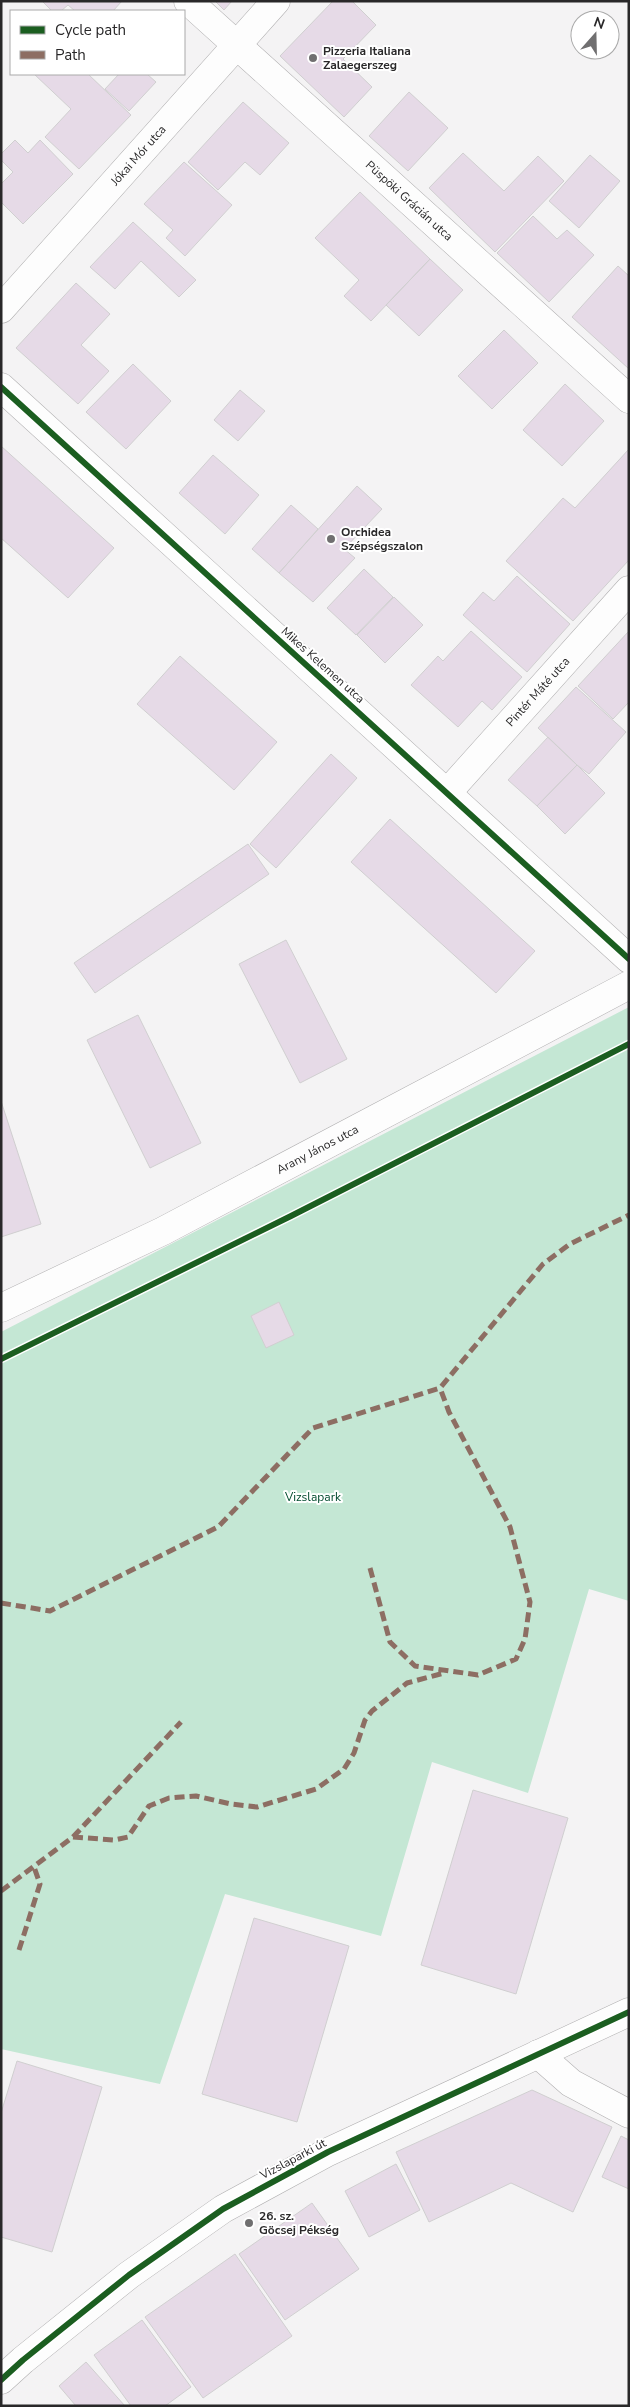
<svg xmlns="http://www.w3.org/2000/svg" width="630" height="2407" font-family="'Nunito Sans',sans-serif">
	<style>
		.green { fill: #c4e7d4 }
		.building { fill: #e6dae7; stroke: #d0cfd0 }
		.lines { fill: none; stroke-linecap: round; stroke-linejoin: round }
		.minor-casing { stroke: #b0afb0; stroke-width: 29 }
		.minor { stroke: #fdfdfd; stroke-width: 28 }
		.quiet { stroke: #8d6e63; stroke-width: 5; stroke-dasharray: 10 5; stroke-linecap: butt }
		.cycleway-casing { stroke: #fff; stroke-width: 9 }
		.cycleway { stroke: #1b5e20; stroke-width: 6 }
		.poi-dot { fill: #706f70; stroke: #fff; stroke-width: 2 }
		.labels { text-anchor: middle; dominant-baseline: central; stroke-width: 4; stroke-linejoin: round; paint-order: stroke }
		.poi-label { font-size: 12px; font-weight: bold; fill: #292829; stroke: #fff; text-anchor: start }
		.street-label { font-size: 12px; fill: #292829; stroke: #fff }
		.park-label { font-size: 12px; fill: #004a2d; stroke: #fff }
	</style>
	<rect width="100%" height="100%" fill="#f4f3f4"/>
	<path class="green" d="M 629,1007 L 629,1601 L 589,1589 L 528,1793 L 432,1762 L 381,1936 L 225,1894 L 160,2084 L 1,2049 L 1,1332 Z"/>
	<path class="building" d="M 42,1 L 122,1 L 113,11 L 75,11 L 68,5 L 61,11 L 52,11 Z
		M 215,1 L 232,1 L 224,10 Z
		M 333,1 L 352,1 L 376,25 L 343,59 L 372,87 L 344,117 L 280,56 Z
		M 34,74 L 88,74 L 131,115 L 79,169 L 45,137 L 71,109 Z
		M 119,74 L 147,74 L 156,82 L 129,111 L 105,89 Z
		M 409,92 L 448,128 L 408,171 L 369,136 Z
		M 243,102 L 289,143 L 260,175 L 245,162 L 218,190 L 188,162 Z
		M 15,140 L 28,153 L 40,140 L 73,174 L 23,224 L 1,202 L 1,184 L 13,172 L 1,160 L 1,154 Z
		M 463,153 L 504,191 L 538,156 L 564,181 L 495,252 L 429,188 Z
		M 590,155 L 620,181 L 579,228 L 549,201 Z
		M 184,162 L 232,205 L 185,256 L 166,238 L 173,230 L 144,204 Z
		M 360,192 L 430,259 L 371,321 L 344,296 L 359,280 L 315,238 Z
		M 533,216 L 557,239 L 567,230 L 594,255 L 549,302 L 497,253 Z
		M 133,222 L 196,280 L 179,297 L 141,261 L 115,289 L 90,267 Z
		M 430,259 L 463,290 L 419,336 L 386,305 Z
		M 618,266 L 629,276 L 629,369 L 572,317 Z
		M 76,283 L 110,314 L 81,345 L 109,371 L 78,404 L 16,348 Z
		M 504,330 L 538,363 L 492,409 L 458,376 Z
		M 133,364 L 171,401 L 126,449 L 86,412 Z
		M 565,384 L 604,421 L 562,466 L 523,430 Z
		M 240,390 L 265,411 L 238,441 L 214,420 Z
		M 1,446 L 114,548 L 68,598 L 1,538 Z
		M 629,449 L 629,560 L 573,621 L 506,561 L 563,498 L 575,508 Z
		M 213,455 L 259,495 L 225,534 L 179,493 Z
		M 357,486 L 382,509 L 344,549 L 355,558 L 313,602 L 279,573 Z
		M 291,505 L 318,529 L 279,573 L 252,549 Z
		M 364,569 L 393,597 L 356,635 L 327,608 Z
		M 517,576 L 570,624 L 527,672 L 463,615 L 483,592 L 494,601 Z
		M 394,597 L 423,625 L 385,663 L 357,635 Z
		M 471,631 L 522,677 L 492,710 L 482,701 L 458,727 L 411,685 L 438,656 L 443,661 Z
		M 629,631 L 629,702 L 613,719 L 578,686 Z
		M 180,656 L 277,742 L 234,790 L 137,704 Z
		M 576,687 L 626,732 L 589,774 L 577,765 L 538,728 Z
		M 548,737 L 577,765 L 537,806 L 508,780 Z
		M 331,754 L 357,778 L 276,868 L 250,844 Z
		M 577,765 L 605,793 L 565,834 L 537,806 Z
		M 390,819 L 535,951 L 496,993 L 351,862 Z
		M 248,844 L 269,874 L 95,993 L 74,963 Z
		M 286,940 L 347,1059 L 300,1083 L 239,964 Z
		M 138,1015 L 201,1143 L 150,1168 L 87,1040 Z
		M 1,1101 L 41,1224 L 1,1237 Z
		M 279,1302 L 294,1335 L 266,1348 L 251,1316 Z
		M 473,1790 L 568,1818 L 516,1994 L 421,1965 Z
		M 254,1918 L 349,1946 L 297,2122 L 202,2094 Z
		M 17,2061 L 102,2087 L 52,2252 L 1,2237 L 1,2113 Z
		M 532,2090 L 612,2127 L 573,2212 L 511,2183 L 429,2222 L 396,2152 Z
		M 621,2136 L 629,2140 L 629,2189 L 602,2177 Z
		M 396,2164 L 420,2210 L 369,2237 L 345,2191 Z
		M 312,2203 L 359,2269 L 285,2320 L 239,2254 Z
		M 235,2254 L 292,2336 L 203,2398 L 145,2317 Z
		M 142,2320 L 191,2387 L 165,2406 L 131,2406 L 94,2355 Z
		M 86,2362 L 125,2406 L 76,2406 L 59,2386 Z"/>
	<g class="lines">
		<defs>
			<g id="minor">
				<path id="s1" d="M 188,1 L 629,399"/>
				<path id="s2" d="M 1,309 L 276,1"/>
				<path d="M 1,387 L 629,959"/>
				<path id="s3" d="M 447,793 L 629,590"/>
				<path id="s4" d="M 1,1308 L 163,1231 L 629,985"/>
				<path d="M 538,2054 L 571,2083 L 629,2114"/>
				<path d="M 1,2380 L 23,2360 L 129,2275 L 223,2209 L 328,2152 L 629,2012"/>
			</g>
		</defs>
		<use href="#minor" class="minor-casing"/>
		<use href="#minor" class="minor"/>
		<path class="quiet" d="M 370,1568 L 390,1642 L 415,1666 L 478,1675 L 516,1659 L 525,1639 L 530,1602 L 510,1527 L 449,1412 L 440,1388
			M 1,1603 L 50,1611 L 218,1527 L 313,1428 L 440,1388 L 543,1264 L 570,1244 L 629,1215
			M 73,1837 L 114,1840 L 128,1837 L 149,1806 L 169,1798 L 196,1796 L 231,1804 L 257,1807 L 316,1789 L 344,1769 L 354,1753 L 365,1720 L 372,1711 L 407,1683 L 444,1673
			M 1,1891 L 73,1837 L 181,1722
			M 19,1950 L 40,1884 L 34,1867"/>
		<defs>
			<path id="cycleway" d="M 1,387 L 629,959
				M 1,1359 L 291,1216 L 629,1044
				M 1,2380 L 23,2360 L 129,2275 L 223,2209 L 328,2152 L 629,2012"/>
		</defs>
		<use href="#cycleway" class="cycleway-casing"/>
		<use href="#cycleway" class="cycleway"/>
	</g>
	<g class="poi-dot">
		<circle cx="313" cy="58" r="5"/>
		<circle cx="331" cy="539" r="5"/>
		<circle cx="249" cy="2223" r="5"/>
	</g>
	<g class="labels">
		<g class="poi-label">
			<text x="323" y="51">Pizzeria Italiana<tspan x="323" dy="14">Zalaegerszeg</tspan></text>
			<text x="341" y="532">Orchidea<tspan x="341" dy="14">Szépségszalon</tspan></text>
			<text x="259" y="2216">26. sz.<tspan x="259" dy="14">Göcsej Pékség</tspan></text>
		</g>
		<g class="street-label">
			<text stroke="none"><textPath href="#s2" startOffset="206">Jókai Mór utca</textPath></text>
			<text stroke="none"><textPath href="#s1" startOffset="298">Püspöki Grácián utca</textPath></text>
			<text transform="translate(323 665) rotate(42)">Mikes Kelemen utca</text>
			<text stroke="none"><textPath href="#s3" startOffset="136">Pintér Máté utca</textPath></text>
			<text stroke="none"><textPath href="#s4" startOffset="354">Arany János utca</textPath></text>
			<text transform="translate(293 2159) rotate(-28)">Vizslaparki út</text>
		</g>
		<g class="park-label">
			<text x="313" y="1497">Vizslapark</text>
		</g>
	</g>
	<rect width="630" height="2407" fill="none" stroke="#292829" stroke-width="5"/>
	<rect x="10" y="10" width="175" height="65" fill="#ffffff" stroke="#a9a9a9"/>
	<rect x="20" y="26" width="25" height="8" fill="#1b5e20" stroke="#a9a9a9"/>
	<text x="55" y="35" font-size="15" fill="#292829">Cycle path</text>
	<rect x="20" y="51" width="25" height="8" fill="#8d6e63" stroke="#a9a9a9"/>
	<text x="55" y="60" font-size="15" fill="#292829">Path</text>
	<g transform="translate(595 35) rotate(20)"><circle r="24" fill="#ffffff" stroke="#a9a9a9"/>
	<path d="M0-4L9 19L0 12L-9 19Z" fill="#706f70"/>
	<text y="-8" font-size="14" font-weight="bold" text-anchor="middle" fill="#292829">N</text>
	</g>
</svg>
